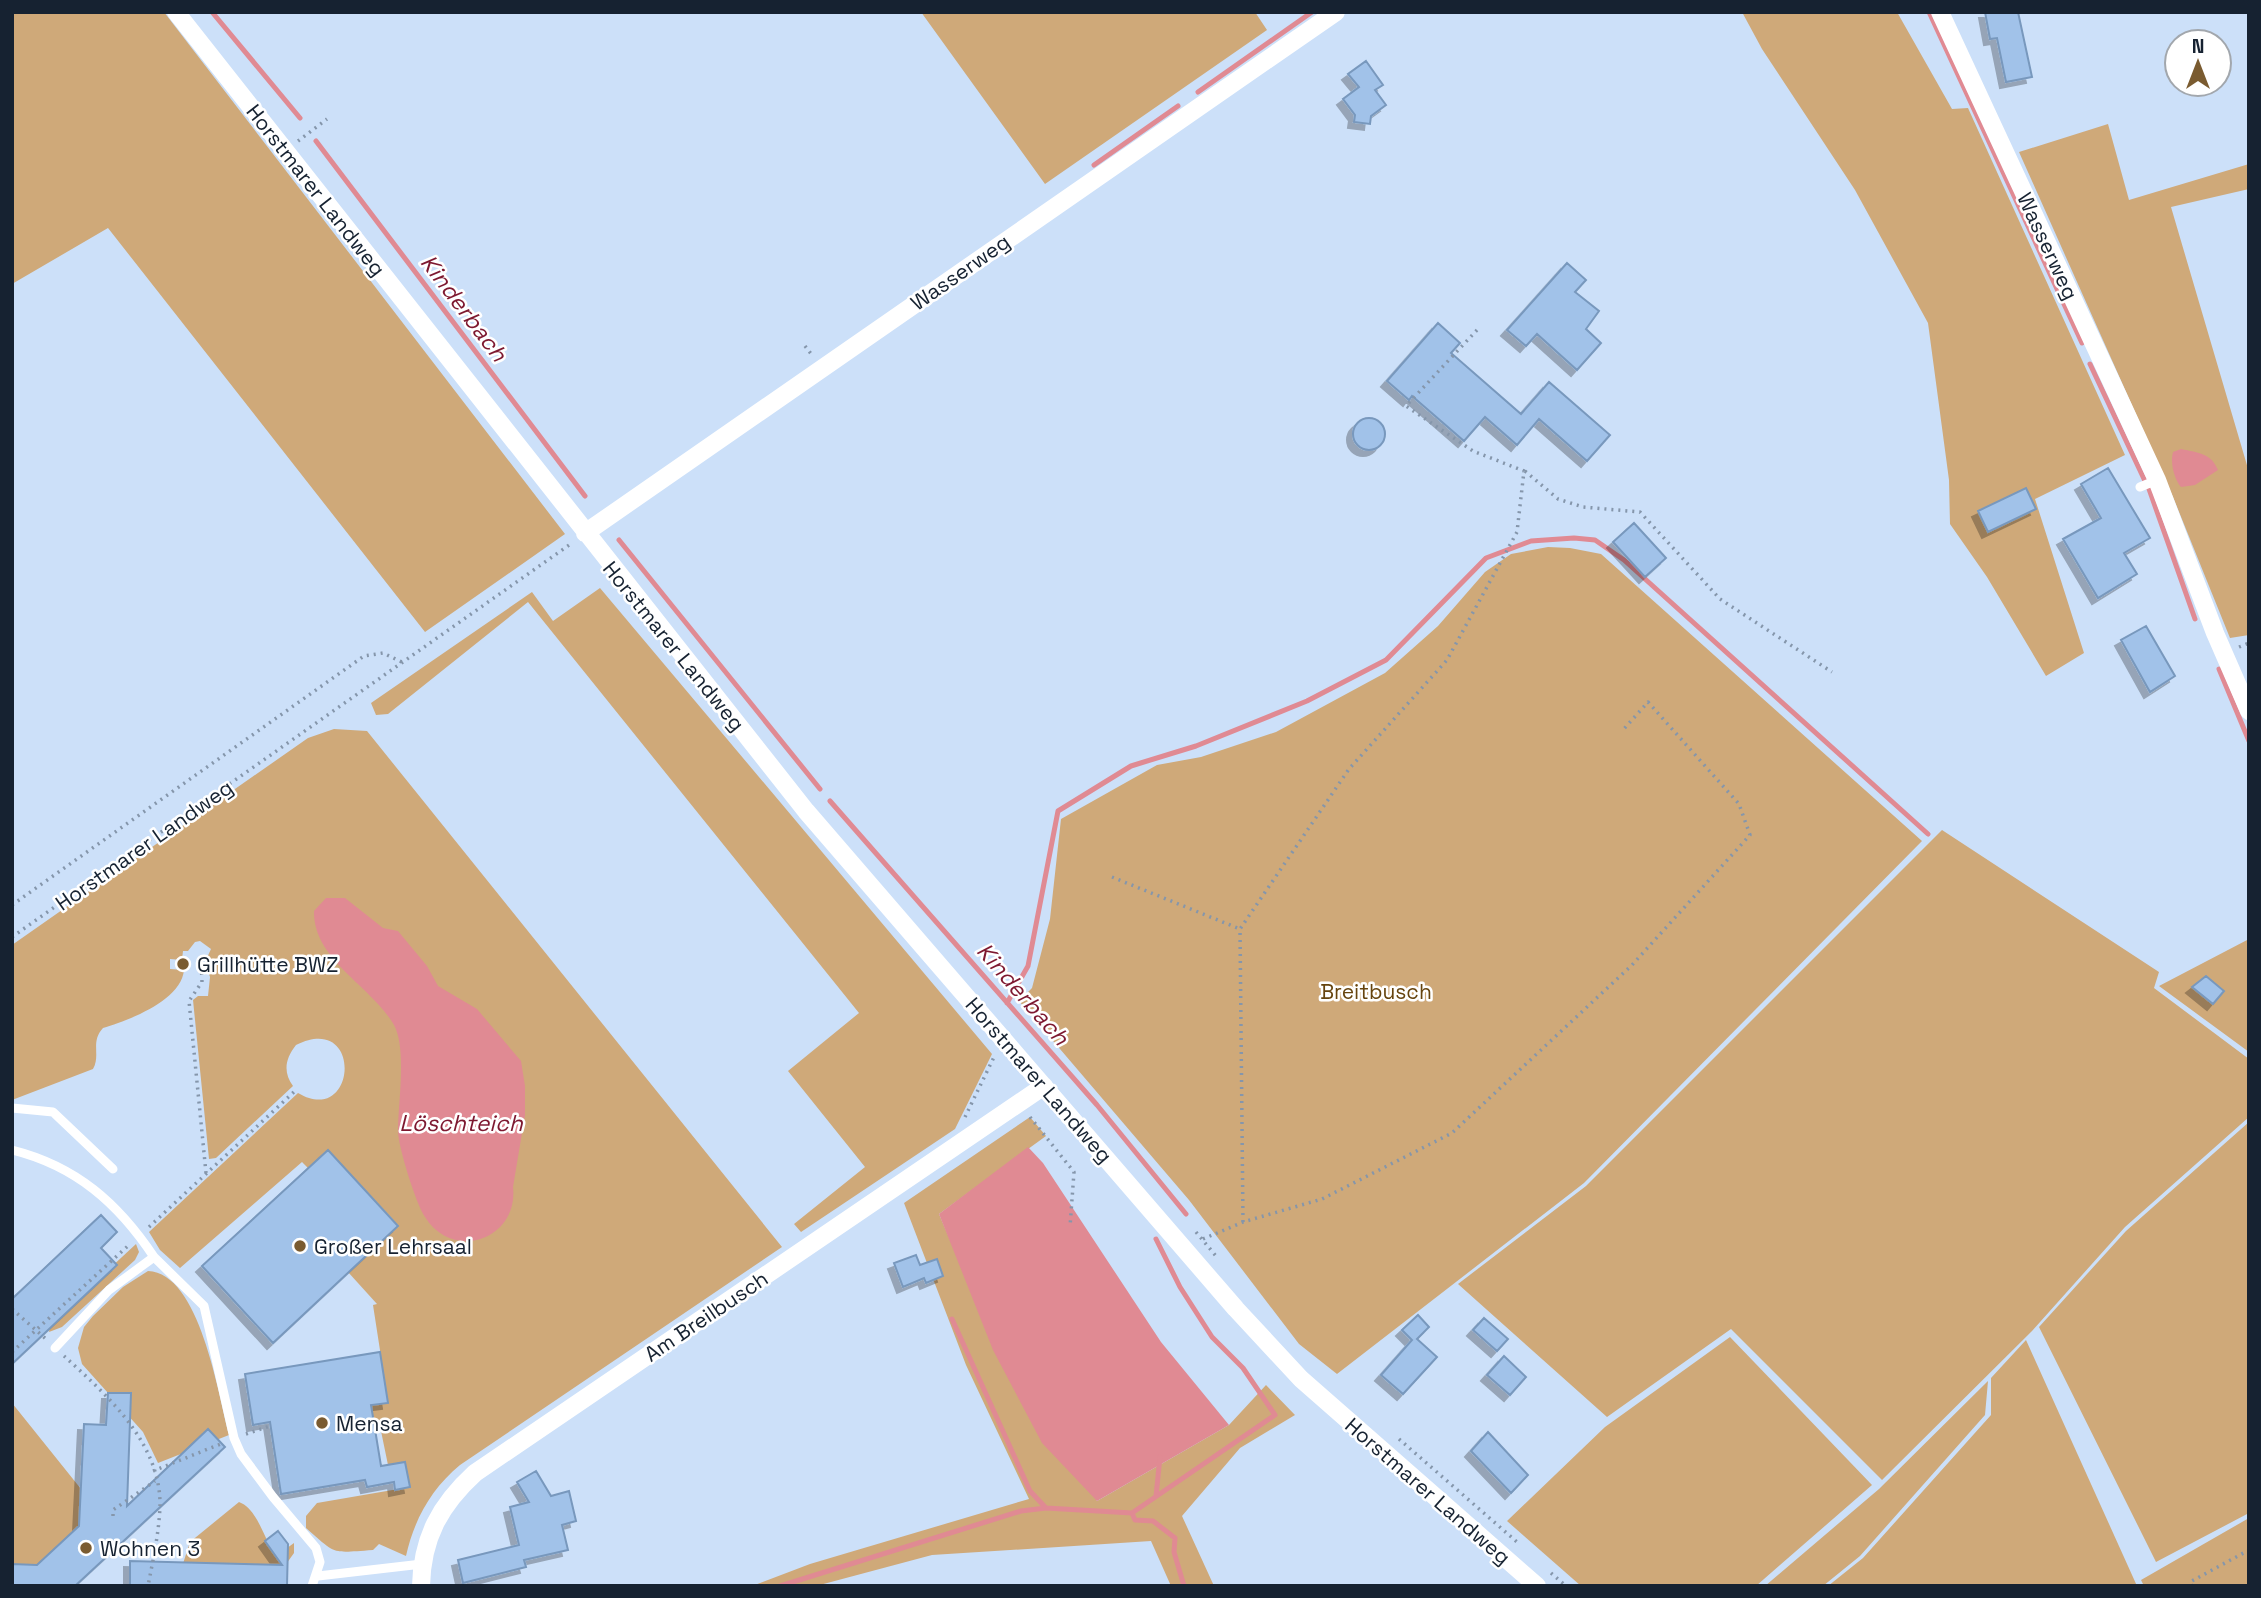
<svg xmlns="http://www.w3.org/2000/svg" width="2261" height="1598" font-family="'Space Grotesk',sans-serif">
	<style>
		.green { fill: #cfa979 }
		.water { fill: #e08a93 }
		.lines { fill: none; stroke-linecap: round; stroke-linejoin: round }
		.stream { stroke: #e08a93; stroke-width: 5 }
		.building { fill: #a1c2e9; stroke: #7898bd; stroke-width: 2; filter: url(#shadow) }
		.path { stroke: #8596ab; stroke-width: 3.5; stroke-dasharray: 2 5; stroke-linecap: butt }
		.lane { stroke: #fff; stroke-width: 9 }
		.street { stroke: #fff; stroke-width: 18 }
		.poi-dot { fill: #7a5b30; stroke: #fff; stroke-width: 2.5 }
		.labels { text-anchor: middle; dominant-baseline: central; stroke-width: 5; stroke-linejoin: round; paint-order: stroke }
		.street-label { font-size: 21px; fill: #162231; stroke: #fff }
		.poi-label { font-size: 21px; fill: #162231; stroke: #fff; text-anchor: start }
		.park-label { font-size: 21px; fill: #66440e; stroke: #fff }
		.water-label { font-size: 23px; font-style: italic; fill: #7d1830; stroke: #fff }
	</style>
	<defs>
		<filter id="shadow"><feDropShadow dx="-6" dy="6" stdDeviation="0" flood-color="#0004"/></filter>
	</defs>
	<rect width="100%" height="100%" fill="#cce0f9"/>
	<path class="green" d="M 12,12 L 164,12 L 565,534 L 425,632 L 108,228 L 12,284 Z
		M 921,12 L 1255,12 L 1267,30 L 1045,184 Z
		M 1742,12 L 1897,12 L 1952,109 L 1968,108 L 2125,455 L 2035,499 L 2084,653 L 2046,676 L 1987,577 L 1950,524 L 1949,480 L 1928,323 L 1855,190 L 1762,49 Z
		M 2108,124 L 2129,200 L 2249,164 L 2249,189 L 2171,207 L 2249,472 L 2249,635 L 2230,638 L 2173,497 L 2019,152 Z
		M 1548,547 L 1570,548 L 1601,554 L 1922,841 L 1584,1183 L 1337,1374 L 1299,1344 L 1189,1200 L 1019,1001 L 1032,988 L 1050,919 L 1061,819 L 1157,765 L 1201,757 L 1276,732 L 1385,673 L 1438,626 L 1485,572 L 1511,554 Z
		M 600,588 L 992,1054 L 955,1129 L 801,1232 L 794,1224 L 865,1167 L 788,1071 L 859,1013 L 528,602 L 388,714 L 376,715 L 371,703 L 532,592 L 553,621 Z
		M 334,729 L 367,731 L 782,1247 L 460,1465 C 431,1489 414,1520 406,1556 L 379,1544 L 373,1550 C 330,1553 337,1555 306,1528 L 306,1516 L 317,1503 L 410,1487 L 405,1462 L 388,1465 L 381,1431 L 376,1432 L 371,1405 L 388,1402 L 373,1305 L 377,1304 L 348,1272 L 398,1225 L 328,1150 L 308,1168 L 302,1162 L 180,1268 L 160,1250 L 149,1232 L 298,1093 C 357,1128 364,1011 296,1045 C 285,1059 283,1072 293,1086 L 216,1158 L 209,1159 L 193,1000 L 198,996 L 208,996 L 210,977 L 205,962 L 211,949 L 200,941 L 195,942 L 188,951 L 183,951 L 182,960 L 170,959 L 170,969 L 184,970 C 181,1001 129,1020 103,1028 C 90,1042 101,1055 93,1069 L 12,1100 L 12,945 L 308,738 Z
		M 1942,830 L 2159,972 L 2154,988 L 2249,1059 L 2249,1117 L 2125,1227 L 2032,1331 L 1882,1480 L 1731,1329 L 1607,1417 L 1458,1284 L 1586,1186 Z
		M 2249,939 L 2249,1052 L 2159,986 Z
		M 1030,1117 L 1046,1136 L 939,1214 L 962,1268 L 1097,1501 L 1229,1425 L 1266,1385 L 1295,1415 L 1240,1448 L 1182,1516 L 1214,1586 L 1171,1586 L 1151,1541 L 932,1555 L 816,1586 L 752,1586 L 810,1564 L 1029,1499 L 966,1365 L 904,1203 Z
		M 2249,1122 L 2249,1513 L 2156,1562 L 2039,1327 L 2126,1231 Z
		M 136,1244 L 139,1252 L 135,1260 L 62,1327 L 49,1332 L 51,1323 Z
		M 148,1271 C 200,1273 218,1394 229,1435 L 158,1463 L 143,1432 L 82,1364 L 78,1348 L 84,1327 L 93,1316 L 123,1287 Z
		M 1730,1337 L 1872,1485 L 1756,1586 L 1581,1586 L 1507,1521 L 1605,1427 Z
		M 2026,1340 L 2137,1586 L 1828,1586 L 1863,1558 L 1991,1415 L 1991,1378 Z
		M 1988,1381 L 1985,1415 L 1860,1556 L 1823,1586 L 1765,1586 L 1879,1489 Z
		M 12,1403 L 81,1489 L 79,1526 L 37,1565 L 12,1564 Z
		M 239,1502 C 258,1509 264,1540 276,1556 L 294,1543 L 294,1553 L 284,1567 L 179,1576 L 190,1542 Z
		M 2249,1518 L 2249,1586 L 2144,1586 L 2141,1580 Z"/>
	<path class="water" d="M 2181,449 C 2199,453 2211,453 2218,470 L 2195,485 L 2181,487 C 2174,479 2170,462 2173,452 Z
		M 326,898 L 345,898 L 383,928 L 398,931 L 427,966 L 438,986 L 477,1009 L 521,1061 L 525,1086 L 525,1115 L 513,1187 C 519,1238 454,1263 425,1217 C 416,1204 398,1146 398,1131 C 398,1103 407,1049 394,1025 C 372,986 313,960 314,911 Z
		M 1028,1147 L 1043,1163 L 1161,1342 L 1229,1425 L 1097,1501 L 1042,1443 L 993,1350 L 939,1214 Z"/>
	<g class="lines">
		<path class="stream" d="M 212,12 L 300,118
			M 1929,12 L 2082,343
			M 1198,92 L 1312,12
			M 316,141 L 585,496
			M 1094,165 L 1178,106
			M 2090,364 L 2145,481
			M 2149,489 L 2195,619
			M 619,540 L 820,789
			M 2219,669 L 2249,741
			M 830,801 L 1097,1105 L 1186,1214
			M 1007,1003 L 1028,966 L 1058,811 L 1131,766 L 1196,746 L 1307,701 L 1386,660 L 1486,558 L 1531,541 L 1574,538 L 1595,540 L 1624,560 L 1928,834
			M 1156,1239 L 1180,1287 L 1212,1337 L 1243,1368 L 1275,1415 L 1132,1513 L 1135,1520 L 1153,1521 L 1175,1538 L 1174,1552 L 1184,1586
			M 952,1319 L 1030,1491 L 1046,1508
			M 1156,1496 L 1160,1457
			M 780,1586 L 1021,1511 L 1046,1508 L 1132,1513"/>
	</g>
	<path class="building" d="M 1985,12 L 2018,12 L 2032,77 L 2006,82 L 1997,38 L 1990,39 Z
		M 1366,61 L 1383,85 L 1375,90 L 1386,105 L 1371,116 L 1370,124 L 1354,122 L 1355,115 L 1343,99 L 1359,87 L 1348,74 Z
		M 1567,263 L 1586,280 L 1575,292 L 1599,311 L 1586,329 L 1601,343 L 1577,370 L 1537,334 L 1526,346 L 1507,330 Z
		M 1438,323 L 1460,343 L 1451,353 L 1521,414 L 1549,382 L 1610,435 L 1587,461 L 1539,419 L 1517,445 L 1485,417 L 1464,441 L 1412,396 L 1409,400 L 1387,381 Z
		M1353 434a16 16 0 1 1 32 0a16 16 0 1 1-32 0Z
		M 2108,468 L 2150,538 L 2124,553 L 2137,574 L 2098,598 L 2063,539 L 2101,518 L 2081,484 Z
		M 2026,488 L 2036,509 L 1988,532 L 1978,511 Z
		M 1634,523 L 1666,558 L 1645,577 L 1613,542 Z
		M 2146,626 L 2175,676 L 2150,692 L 2121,640 Z
		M 2206,976 L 2224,991 L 2213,1004 L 2192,987 Z
		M 328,1150 L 398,1226 L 273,1343 L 202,1266 Z
		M 101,1215 L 117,1232 L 101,1248 L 117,1265 L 12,1364 L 12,1299 Z
		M 916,1255 L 920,1265 L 937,1259 L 943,1276 L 926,1283 L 924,1278 L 903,1287 L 894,1263 Z
		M 1418,1315 L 1429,1327 L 1417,1339 L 1437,1357 L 1403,1394 L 1381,1375 L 1412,1340 L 1402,1330 Z
		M 1484,1318 L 1508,1339 L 1497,1351 L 1473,1330 Z
		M 380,1352 L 388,1403 L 371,1405 L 381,1466 L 405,1462 L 410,1487 L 395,1490 L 394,1482 L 367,1487 L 365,1480 L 281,1494 L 270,1422 L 253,1425 L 245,1374 Z
		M 1504,1356 L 1526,1377 L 1510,1395 L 1487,1375 Z
		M 108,1393 L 131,1393 L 127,1506 L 208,1429 L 225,1447 L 75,1586 L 12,1586 L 12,1564 L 37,1565 L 79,1526 L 84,1424 L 106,1425 Z
		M 1488,1432 L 1528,1475 L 1511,1493 L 1471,1451 Z
		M 536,1471 L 551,1496 L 569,1491 L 576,1521 L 562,1525 L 568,1550 L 524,1560 L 526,1567 L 463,1583 L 458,1560 L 519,1545 L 510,1507 L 529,1502 L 517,1482 Z
		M 278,1531 L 288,1544 L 287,1586 L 130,1586 L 130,1561 L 282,1565 L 265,1541 Z"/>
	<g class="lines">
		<path class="path" d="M 298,141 L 327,119
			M 805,346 L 812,355
			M 1525,471 L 1558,499 L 1583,507 L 1640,512 L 1720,599 L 1832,672
			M 2239,647 L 2249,643
			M 1112,877 L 1240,929
			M 12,905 L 364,656 L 383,653 L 404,663
			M 12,937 L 572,543
			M 201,959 L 202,982 L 189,1001 L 206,1173
			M 965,1117 L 995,1055
			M 1030,1117 L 1074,1172 L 1070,1227
			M 1243,1222 L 1240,929 L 1349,769 L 1447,660 L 1517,532 L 1524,471 L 1473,451 L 1406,406 L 1477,330
			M 149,1227 L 296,1090
			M 1196,1232 L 1216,1256
			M 1203,1239 L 1243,1222 L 1322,1199 L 1452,1133 L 1632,965 L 1750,835 L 1739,804 L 1648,702 L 1623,730
			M 12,1309 L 46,1339
			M 12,1352 L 130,1244
			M 64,1356 C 107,1395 161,1443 160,1506 C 159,1533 153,1560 148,1586
			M 246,1434 L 270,1426
			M 1399,1439 L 1517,1542
			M 153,1471 L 223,1443
			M 113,1516 L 113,1510 L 155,1481
			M 1551,1573 L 1566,1586
			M 2192,1586 L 2190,1582 L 2249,1550"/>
		<path class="lane" d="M 2140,487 L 2157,480
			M 12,1108 L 53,1112 L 113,1169
			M 12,1150 C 76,1166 118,1203 154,1257
			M 55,1348 L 109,1290 L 154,1257 L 204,1306 L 234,1438 L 241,1454 L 273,1497 L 316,1548 L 320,1562 L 312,1586
			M 318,1576 L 422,1564"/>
		<path class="street" d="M 176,12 L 806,811 L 1236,1309 L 1301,1379 L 1537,1586
			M 1940,12 L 2157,480 L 2215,633 L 2249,711
			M 585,533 L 1336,12
			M 421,1586 C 422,1538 440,1505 475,1473 L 1044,1086"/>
	</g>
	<g class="poi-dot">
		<circle cx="183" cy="964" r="7"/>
		<circle cx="300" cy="1246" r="7"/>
		<circle cx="322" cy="1423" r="7"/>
		<circle cx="86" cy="1548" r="7"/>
	</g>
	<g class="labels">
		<g class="street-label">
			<text transform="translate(316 190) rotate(52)">Horstmarer Landweg</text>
			<text transform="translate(2048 246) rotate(65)">Wasserweg</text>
			<text transform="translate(960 272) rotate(-35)">Wasserweg</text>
			<text transform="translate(674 646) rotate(51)">Horstmarer Landweg</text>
			<text transform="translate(144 845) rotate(-35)">Horstmarer Landweg</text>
			<text transform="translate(1039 1080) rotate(49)">Horstmarer Landweg</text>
			<text transform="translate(706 1316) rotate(-34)">Am Breilbusch</text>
			<text transform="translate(1428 1491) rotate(41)">Horstmarer Landweg</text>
		</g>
		<g class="poi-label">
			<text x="197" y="964">Grillhütte BWZ</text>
			<text x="314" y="1246">Großer Lehrsaal</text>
			<text x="336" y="1423">Mensa</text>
			<text x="100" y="1548">Wohnen 3</text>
		</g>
		<g class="park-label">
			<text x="1376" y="991">Breitbusch</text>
		</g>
		<g class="water-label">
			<text transform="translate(464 308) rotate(53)">Kinderbach</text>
			<text transform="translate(1023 994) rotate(49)">Kinderbach</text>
			<text x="461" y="1123">Löschteich</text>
		</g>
	</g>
	<rect width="2261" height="1598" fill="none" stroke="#162231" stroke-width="28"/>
	<g transform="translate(2198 63)"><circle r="33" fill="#ffffff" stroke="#a2a7ad" stroke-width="2"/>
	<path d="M0-5L12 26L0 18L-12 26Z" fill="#7a5b30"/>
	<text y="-10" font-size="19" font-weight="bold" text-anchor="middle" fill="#162231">N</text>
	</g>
</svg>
